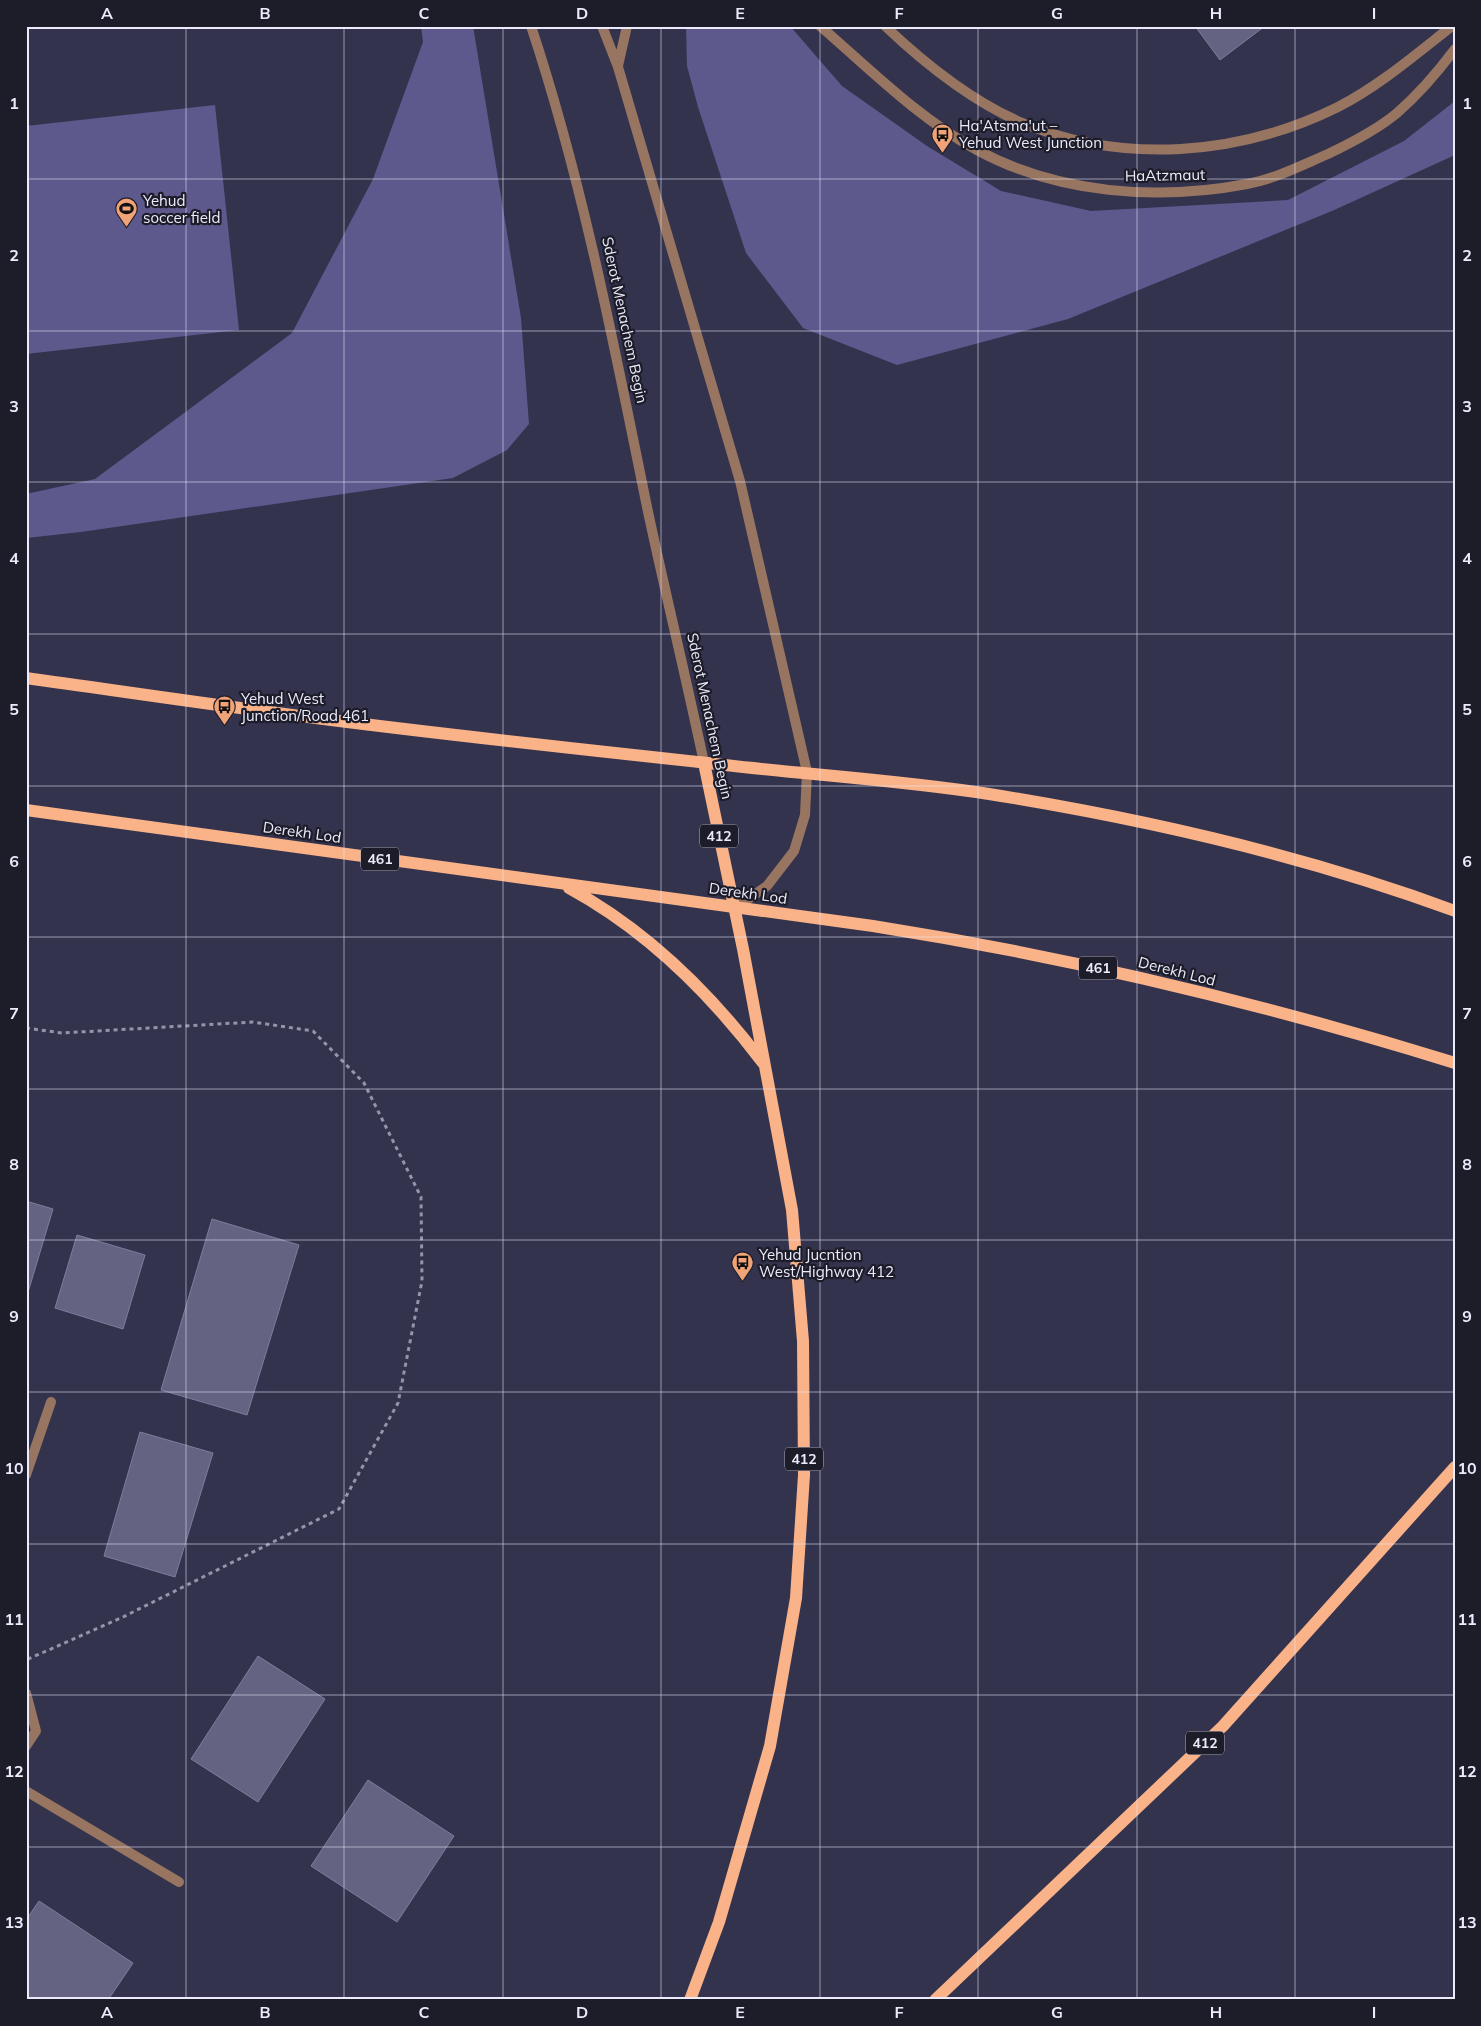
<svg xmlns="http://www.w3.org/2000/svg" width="1481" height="2026" font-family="Mulish,sans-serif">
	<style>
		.green { fill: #5d598d }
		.building { fill: #646381; stroke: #7e7d9d }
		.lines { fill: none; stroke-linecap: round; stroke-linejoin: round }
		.path { stroke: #9594aa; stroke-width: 3; stroke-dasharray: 4 4; stroke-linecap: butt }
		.service { stroke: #987561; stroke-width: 10 }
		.minor { stroke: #987561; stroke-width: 10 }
		.tertiary { stroke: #987561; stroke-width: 10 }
		.primary { stroke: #fab288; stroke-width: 12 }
		.grid { fill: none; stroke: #ebebfc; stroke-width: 1; stroke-opacity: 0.55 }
		.labels { text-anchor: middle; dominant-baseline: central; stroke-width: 4.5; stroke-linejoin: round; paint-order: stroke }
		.shield { fill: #1d1c29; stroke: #adadbd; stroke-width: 1 }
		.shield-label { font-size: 14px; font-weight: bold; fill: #ebebfc }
		.poi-label { font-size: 15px; fill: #ebebfc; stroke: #1d1c29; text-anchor: start }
		.street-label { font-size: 15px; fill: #ebebfc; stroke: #1d1c29 }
		.neatline { fill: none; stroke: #ebebfc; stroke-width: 2 }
		.grid-label { font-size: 16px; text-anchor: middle; font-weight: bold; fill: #ebebfc }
	</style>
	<rect width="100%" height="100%" fill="#34334e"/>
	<path class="green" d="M 421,26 L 473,26 L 521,318 L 529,424 L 507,450 L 453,478 L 81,532 L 26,538 L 26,494 L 95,479 L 292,333 L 373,179 L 423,42 Z
		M 686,26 L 790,26 L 842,86 L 927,146 L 1001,191 L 1091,211 L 1288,200 L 1404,141 L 1455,101 L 1455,155 L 1332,211 L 1068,319 L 897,365 L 803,328 L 746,253 L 698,107 L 687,66 Z
		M 215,105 L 239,330 L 26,354 L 26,126 Z"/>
	<path class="building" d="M 1195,26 L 1265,26 L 1220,60 Z
		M 26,1201 L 53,1209 L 26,1299 Z
		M 212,1219 L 299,1245 L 247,1415 L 161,1390 Z
		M 77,1235 L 145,1255 L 123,1329 L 55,1308 Z
		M 140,1432 L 213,1453 L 175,1577 L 104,1556 Z
		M 258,1656 L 325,1699 L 258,1802 L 191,1759 Z
		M 368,1780 L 454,1836 L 397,1922 L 311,1866 Z
		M 39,1901 L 133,1963 L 108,2000 L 31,2000 L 26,1996 L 26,1920 Z"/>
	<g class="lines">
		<path class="path" d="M 26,1028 L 62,1033 L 253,1022 L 313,1031 L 364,1083 L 421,1197 L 422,1281 L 398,1403 L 339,1509 L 123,1617 L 26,1660"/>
		<path class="service" d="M 26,1475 L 51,1402
			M 26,1791 L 179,1882"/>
		<path class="minor" d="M 26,1693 L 36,1731 L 26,1746"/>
		<path class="tertiary" d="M 531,26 C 583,183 614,345 647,507 C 665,592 686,677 704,763
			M 602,26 L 618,67 L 740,481 L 807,772 L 805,815 L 794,851 L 767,886 L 735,908
			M 820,26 C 871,70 918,118 977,150 C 1058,194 1157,201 1247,184 C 1275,179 1302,165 1328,154 C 1351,143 1377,130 1397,113 C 1419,94 1437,73 1455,49
			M 885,26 C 925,64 970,100 1020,122 C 1123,165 1239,156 1338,107 C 1379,86 1415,55 1452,26
			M 618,66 L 627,26"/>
		<path class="primary" d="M 26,678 C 120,691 214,705 308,717 C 438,734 569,748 699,762 C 795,774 893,779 989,794 C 1145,819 1307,856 1455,911
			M 26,810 L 873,926 C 1070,957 1265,1004 1455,1063
			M 569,888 C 646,930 711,994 763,1063
			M 690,2000 L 719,1922 L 770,1746 L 796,1598 L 804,1475 L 803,1341 L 792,1210 L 743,949 L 704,763
			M 935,2000 L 1223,1726 L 1455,1467"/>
	</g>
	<path class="grid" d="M 186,26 L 186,2000M 344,26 L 344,2000M 503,26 L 503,2000M 661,26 L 661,2000M 820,26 L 820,2000M 978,26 L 978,2000M 1137,26 L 1137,2000M 1295,26 L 1295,2000M 26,179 L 1455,179M 26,331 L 1455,331M 26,482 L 1455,482M 26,634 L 1455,634M 26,786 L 1455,786M 26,937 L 1455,937M 26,1089 L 1455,1089M 26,1240 L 1455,1240M 26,1392 L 1455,1392M 26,1544 L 1455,1544M 26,1695 L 1455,1695M 26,1847 L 1455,1847"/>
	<defs>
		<symbol id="bus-pin" viewBox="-11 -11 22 30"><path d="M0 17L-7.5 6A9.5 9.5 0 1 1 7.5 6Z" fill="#efa376" stroke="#1d1c29"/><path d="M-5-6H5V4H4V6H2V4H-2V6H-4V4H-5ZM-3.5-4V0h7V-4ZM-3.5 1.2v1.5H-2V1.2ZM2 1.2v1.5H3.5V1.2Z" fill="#111"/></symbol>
		<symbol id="stadium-pin" viewBox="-11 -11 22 30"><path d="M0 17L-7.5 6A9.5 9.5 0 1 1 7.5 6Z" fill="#efa376" stroke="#1d1c29"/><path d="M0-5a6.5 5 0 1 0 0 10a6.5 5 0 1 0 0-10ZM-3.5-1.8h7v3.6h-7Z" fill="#111"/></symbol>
	</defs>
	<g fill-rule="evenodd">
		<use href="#bus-pin" x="930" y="122" width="25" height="34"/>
		<use href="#stadium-pin" x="114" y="196" width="25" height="34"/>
		<use href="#bus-pin" x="212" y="694" width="25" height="34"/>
		<use href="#bus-pin" x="730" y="1250" width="25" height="34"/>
	</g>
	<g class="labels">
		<g class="shield">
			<rect x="700" y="824.5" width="38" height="23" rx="4"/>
			<rect x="361" y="847.5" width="38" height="23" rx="4"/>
			<rect x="1079" y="956.5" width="38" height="23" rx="4"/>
			<rect x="785" y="1447.5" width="38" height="23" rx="4"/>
			<rect x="1186" y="1731.5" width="38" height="23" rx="4"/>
		</g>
		<g class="shield-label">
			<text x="719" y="836">412</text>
			<text x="380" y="859">461</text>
			<text x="1098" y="968">461</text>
			<text x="804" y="1459">412</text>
			<text x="1205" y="1743">412</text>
		</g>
		<g class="poi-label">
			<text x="959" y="125">Ha'Atsma'ut –<tspan x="959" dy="17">Yehud West Junction</tspan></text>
			<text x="143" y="200">Yehud<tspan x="143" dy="17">soccer field</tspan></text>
			<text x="241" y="698">Yehud West<tspan x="241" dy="17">Junction/Road 461</tspan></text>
			<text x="759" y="1254">Yehud Jucntion<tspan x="759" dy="17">West/Highway 412</tspan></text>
		</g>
		<g class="street-label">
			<text transform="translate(1165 175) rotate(-1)">HaAtzmaut</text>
			<text transform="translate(625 320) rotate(78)">Sderot Menachem Begin</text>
			<text transform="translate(710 716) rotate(78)">Sderot Menachem Begin</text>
			<text transform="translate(302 832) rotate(8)">Derekh Lod</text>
			<text transform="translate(748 893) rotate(8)">Derekh Lod</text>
			<text transform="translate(1177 971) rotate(14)">Derekh Lod</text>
		</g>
	</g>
	<rect width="1481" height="2026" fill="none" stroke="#1d1c29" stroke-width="55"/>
	<rect x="28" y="28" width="1426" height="1970" class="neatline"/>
	<g class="grid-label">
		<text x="107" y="19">A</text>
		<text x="265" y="19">B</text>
		<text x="424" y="19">C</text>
		<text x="582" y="19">D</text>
		<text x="740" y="19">E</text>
		<text x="899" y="19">F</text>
		<text x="1057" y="19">G</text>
		<text x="1216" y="19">H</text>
		<text x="1374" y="19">I</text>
		<text x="14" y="109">1</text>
		<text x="1467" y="109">1</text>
		<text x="14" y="261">2</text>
		<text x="1467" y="261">2</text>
		<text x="14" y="412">3</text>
		<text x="1467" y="412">3</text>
		<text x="14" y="564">4</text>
		<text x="1467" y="564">4</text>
		<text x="14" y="715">5</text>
		<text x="1467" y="715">5</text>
		<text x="14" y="867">6</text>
		<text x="1467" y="867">6</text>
		<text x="14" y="1019">7</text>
		<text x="1467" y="1019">7</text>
		<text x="14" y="1170">8</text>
		<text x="1467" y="1170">8</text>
		<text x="14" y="1322">9</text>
		<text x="1467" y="1322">9</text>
		<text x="14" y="1474">10</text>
		<text x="1467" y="1474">10</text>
		<text x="14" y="1625">11</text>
		<text x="1467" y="1625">11</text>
		<text x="14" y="1777">12</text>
		<text x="1467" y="1777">12</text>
		<text x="14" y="1928">13</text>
		<text x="1467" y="1928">13</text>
		<text x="107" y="2018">A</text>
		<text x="265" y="2018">B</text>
		<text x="424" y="2018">C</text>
		<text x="582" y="2018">D</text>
		<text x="740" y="2018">E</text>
		<text x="899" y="2018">F</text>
		<text x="1057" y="2018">G</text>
		<text x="1216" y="2018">H</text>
		<text x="1374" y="2018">I</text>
	</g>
</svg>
